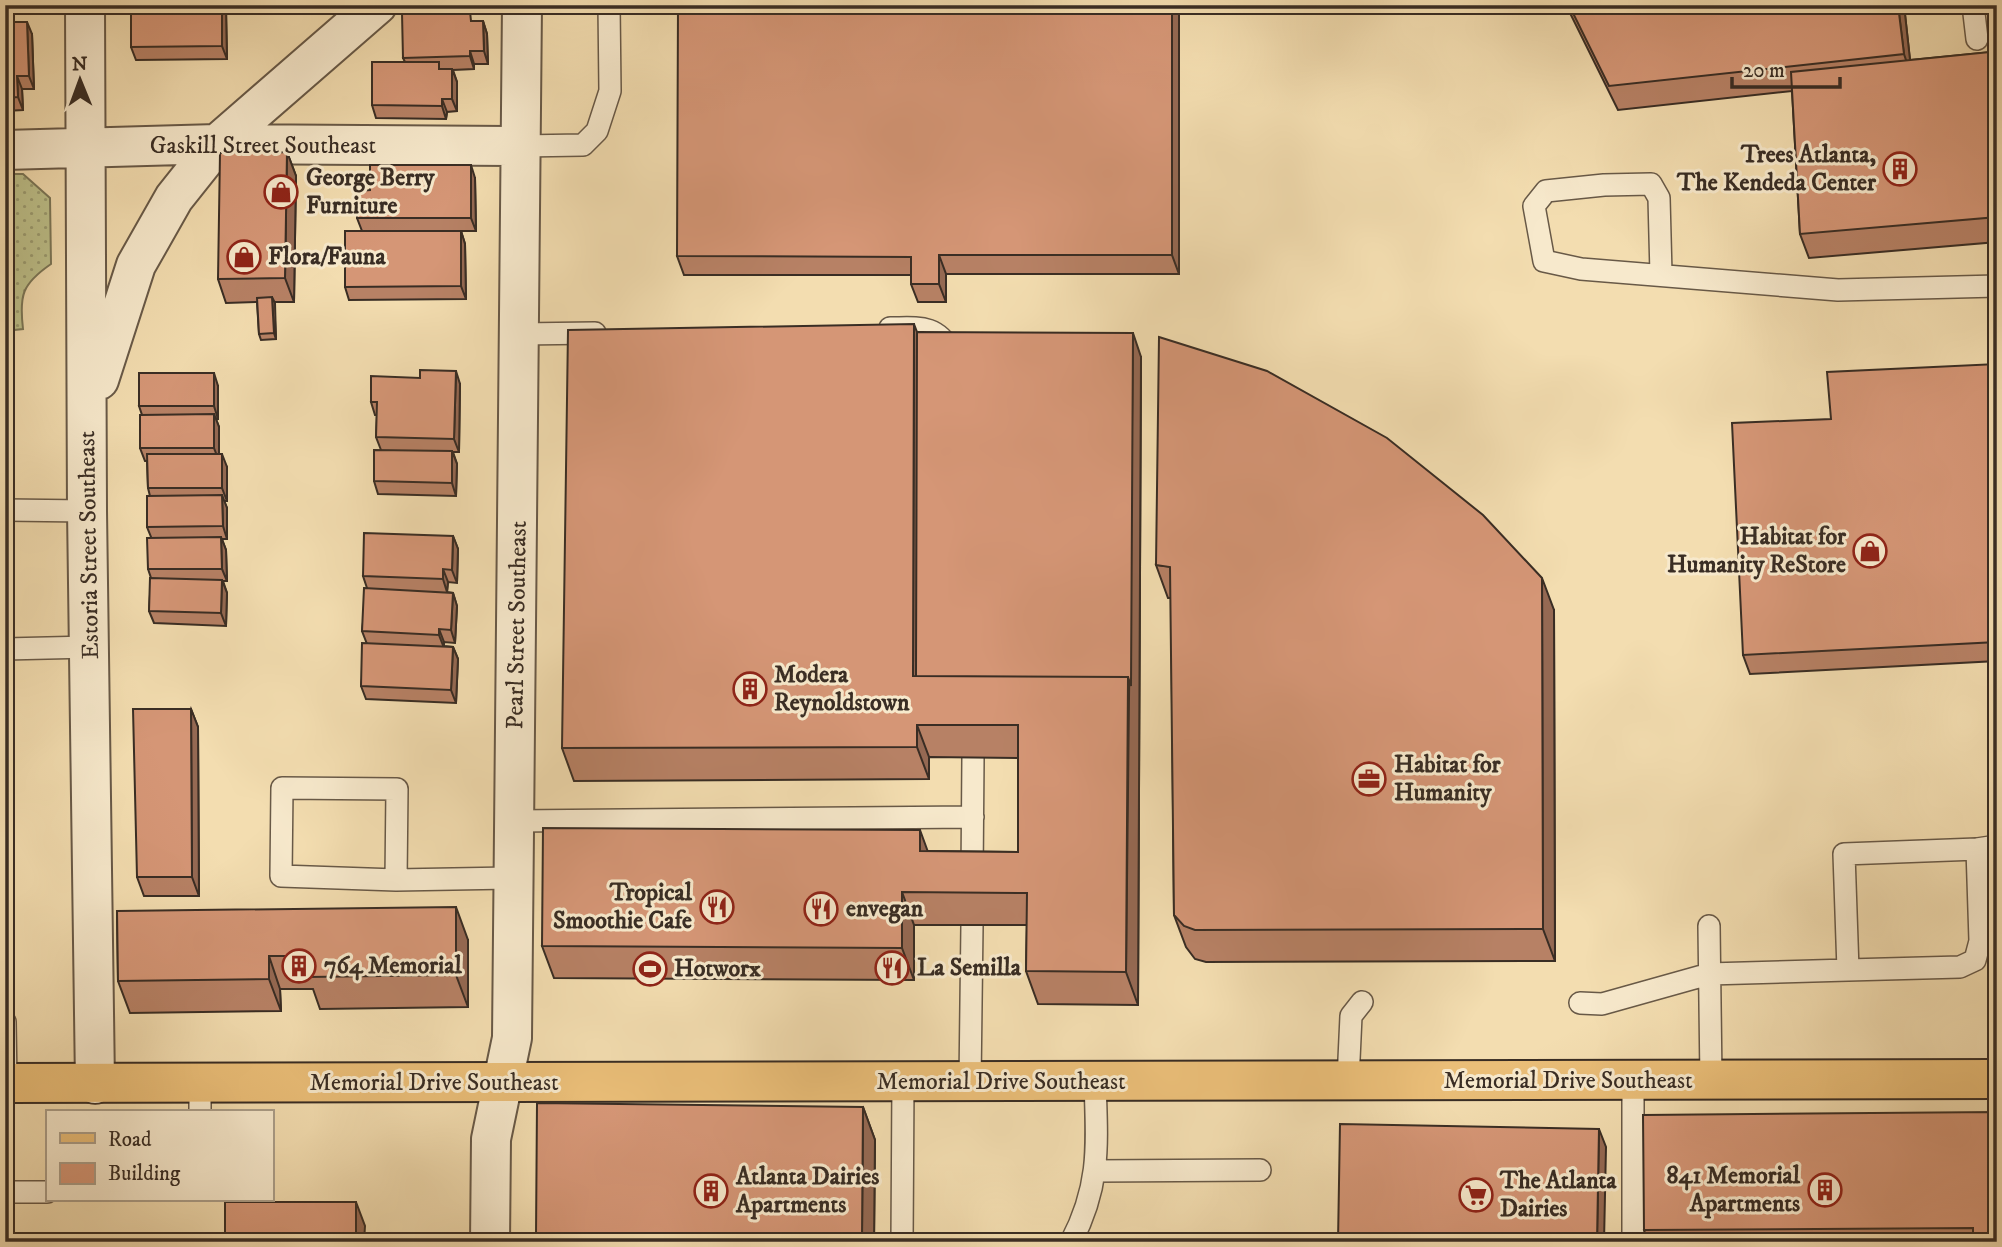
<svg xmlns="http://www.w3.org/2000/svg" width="2002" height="1247" font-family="'IM FELL DW Pica',serif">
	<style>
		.grass { fill: url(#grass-dots); stroke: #7b7657; stroke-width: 2 }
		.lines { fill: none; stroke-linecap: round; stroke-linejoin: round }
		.service-casing { stroke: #685947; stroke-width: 24 }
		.minor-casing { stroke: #685947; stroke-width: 42 }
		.primary-casing { stroke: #392d24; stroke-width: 42 }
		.service { stroke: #f7e9cc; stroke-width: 21 }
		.minor { stroke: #f7e9cc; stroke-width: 38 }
		.primary { stroke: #eabe78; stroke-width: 38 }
		.wall { fill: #b78165; stroke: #392d24; stroke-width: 2 }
		.shaded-wall { fill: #956953; stroke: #392d24; stroke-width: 2 }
		.building { fill: #d59676; stroke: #392d24; stroke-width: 2 }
		.labels { text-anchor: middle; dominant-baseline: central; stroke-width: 6; stroke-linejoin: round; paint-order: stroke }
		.street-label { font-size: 24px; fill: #392d24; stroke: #f7e9cc }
		.poi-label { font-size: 24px; font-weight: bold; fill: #392d24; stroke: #f7e9cc; text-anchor: start }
	</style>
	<defs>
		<pattern id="grass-dots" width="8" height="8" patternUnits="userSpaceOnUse" patternTransform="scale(1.75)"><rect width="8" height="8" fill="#bdc08a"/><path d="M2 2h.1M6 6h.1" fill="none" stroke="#9b9c71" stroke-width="1.8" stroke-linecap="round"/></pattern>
	</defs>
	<rect width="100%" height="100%" fill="#f3ddb0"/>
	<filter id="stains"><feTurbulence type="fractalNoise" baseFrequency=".00286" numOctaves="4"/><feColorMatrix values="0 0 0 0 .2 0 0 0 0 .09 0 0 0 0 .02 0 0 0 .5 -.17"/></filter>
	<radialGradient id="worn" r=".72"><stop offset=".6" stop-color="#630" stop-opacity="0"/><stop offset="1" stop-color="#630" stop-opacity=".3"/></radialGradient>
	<path class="grass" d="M 5,174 L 23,174 L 50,198 L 51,264 C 22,284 19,295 23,329 L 5,331 Z"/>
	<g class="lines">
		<defs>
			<path id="service" d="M 1973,5 L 1977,39
				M 521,146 L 583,145 L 597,131 L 610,91 L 609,5
				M 1661,274 L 1659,198 L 1651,184 L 1604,185 L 1546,191 L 1534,206 L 1544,261 L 1581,269 L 1838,290 L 1997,286
				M 890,328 C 918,328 937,324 951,352
				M 520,334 L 595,333
				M 5,510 L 87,511
				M 5,649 L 90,647
				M 515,821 L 973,817
				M 972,878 L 973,757
				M 396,880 L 397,789 L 282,788 L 281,876 L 396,880 L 514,878
				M 1709,926 L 1711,1080
				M 1848,970 L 1960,967 L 1975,960 L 1980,941 L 1977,849
				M 1580,1003 L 1602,1004 L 1709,974 L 1848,970 L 1844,854 L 1977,849 L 1997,846
				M 5,1022 L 6,1083
				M 1348,1081 L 1351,1016 L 1362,1002
				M 970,1082 L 972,925
				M 200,1112 L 200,1084
				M 1095,1171 L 1260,1170
				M 5,1192 L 47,1192
				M 902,1242 L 903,1082
				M 1071,1242 C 1101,1185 1097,1144 1095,1082
				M 1633,1242 L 1633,1080"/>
			<path id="minor" d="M 85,5 L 87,511 L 95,1084
				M 5,150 L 217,144 L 521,146
				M 99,380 L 136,265 L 174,198 L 217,144 L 377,5
				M 490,1242 L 491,1139 L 512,1038 L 522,5"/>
			<path id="primary" d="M 5,1083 L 1997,1079"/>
		</defs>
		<use href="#service" class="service-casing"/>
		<use href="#minor" class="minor-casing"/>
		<use href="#primary" class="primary-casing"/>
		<use href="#service" class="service"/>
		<use href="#minor" class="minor"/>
		<use href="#primary" class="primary"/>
	</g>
	<path class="wall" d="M 131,5 L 225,5 L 226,9 L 227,59 L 136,60 L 131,47 Z
		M 1179,5 L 1179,274 L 946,274 L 946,302 L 918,302 L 911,284 L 911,275 L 684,275 L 677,256 Z
		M 1566,5 L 1904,5 L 1910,60 L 1990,52 L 1997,71 L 1997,242 L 1809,258 L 1800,234 L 1792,91 L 1618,110 Z
		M 474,21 L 483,21 L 487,34 L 488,64 L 474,64 L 474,69 L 453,70 L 457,82 L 457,111 L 447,112 L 446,119 L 376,118 L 372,105 L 405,62 L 403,58 Z
		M 5,22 L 32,34 L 34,89 L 22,89 L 23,110 L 5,111 Z
		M 287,152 L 296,176 L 294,302 L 274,302 L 276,339 L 261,340 L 259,334 L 257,302 L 226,303 L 218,279 Z
		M 475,178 L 476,231 L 461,231 L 465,244 L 466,299 L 349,300 L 345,287 L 362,231 L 357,218 L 370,190 Z
		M 917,332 L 1141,357 L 1138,1005 L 1038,1004 L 1026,971 L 1027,925 L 914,925 L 914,980 L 554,978 L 542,946 L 927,851 L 1018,852 L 1018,758 L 929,757 L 929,779 L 574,781 L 562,748 Z
		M 1997,364 L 1997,661 L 1750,674 L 1743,655 L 1831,419 Z
		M 460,384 L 459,452 L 453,452 L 457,464 L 456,496 L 378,494 L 374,481 L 381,450 L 376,437 L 377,415 L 375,415 L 371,402 Z
		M 218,386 L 218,419 L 216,419 L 219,427 L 219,454 L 227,467 L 227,501 L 224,501 L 227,508 L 227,539 L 222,539 L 226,550 L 227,581 L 223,581 L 227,593 L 226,626 L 154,623 L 149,611 L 151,578 L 148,569 L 151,537 L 147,527 L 150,496 L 148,488 L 147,461 L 145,461 L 140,448 L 142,415 L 139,406 Z
		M 453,536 L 458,549 L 457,583 L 448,582 L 447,592 L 453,593 L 457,606 L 455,643 L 444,642 L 444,646 L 453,647 L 458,659 L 456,703 L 366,699 L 361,686 L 367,644 L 362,631 L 367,588 L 363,576 Z
		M 1156,565 L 1554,610 L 1555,961 L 1206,962 L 1195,959 L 1186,947 L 1174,915 L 1171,598 L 1168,598 Z
		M 191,709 L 198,727 L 199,896 L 144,896 L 137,877 Z
		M 117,911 L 468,940 L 468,1007 L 320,1009 L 313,989 L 280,989 L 281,1011 L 130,1013 L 118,981 Z
		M 863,1107 L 875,1140 L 874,1242 L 538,1242 L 536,1235 Z
		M 1997,1112 L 1997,1242 L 1648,1242 L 1644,1230 Z"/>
	<path class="shaded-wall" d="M 222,5 L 225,5 L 226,9 L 227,59 L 222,46 Z
		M 1172,5 L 1179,5 L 1179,274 L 1172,255 Z
		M 1898,5 L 1904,5 L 1912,78 L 1904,54 Z
		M 483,21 L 487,34 L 488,64 L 484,51 Z
		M 27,22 L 32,34 L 34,89 L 29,76 Z
		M 470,51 L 474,64 L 474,69 L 470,56 Z
		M 1990,52 L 1997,71 L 1997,198 Z
		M 452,69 L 457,82 L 457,111 L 452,99 Z
		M 17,76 L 22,89 L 23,110 L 18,97 Z
		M 442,99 L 447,112 L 446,119 L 442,106 Z
		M 287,152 L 296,176 L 294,302 L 285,278 Z
		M 471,165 L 475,178 L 476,231 L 471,218 Z
		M 461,231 L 465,244 L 466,299 L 461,286 Z
		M 939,255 L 946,274 L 946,302 L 939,284 Z
		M 272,297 L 275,303 L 276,339 L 274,333 Z
		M 914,324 L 926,356 L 925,685 L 913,676 Z
		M 1133,333 L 1141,357 L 1138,1005 L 1126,972 Z
		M 456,371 L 460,384 L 459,452 L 454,439 Z
		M 214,373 L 218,386 L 218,419 L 214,406 Z
		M 214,414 L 219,427 L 219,461 L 214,448 Z
		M 452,451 L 457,464 L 456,496 L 452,483 Z
		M 222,454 L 227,467 L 227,501 L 222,488 Z
		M 222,495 L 227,508 L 227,539 L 223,526 Z
		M 453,536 L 458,549 L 457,583 L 452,570 Z
		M 221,537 L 226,550 L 227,581 L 222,569 Z
		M 443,569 L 448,582 L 447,592 L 443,579 Z
		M 1542,578 L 1554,610 L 1555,961 L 1543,929 Z
		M 222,580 L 227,593 L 226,626 L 221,613 Z
		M 453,593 L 457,606 L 455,643 L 451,630 Z
		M 439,629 L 444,642 L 444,648 L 439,635 Z
		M 453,647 L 458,659 L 456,703 L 451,690 Z
		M 191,709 L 198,727 L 199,896 L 192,877 Z
		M 917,725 L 929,757 L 929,779 L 917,747 Z
		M 920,830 L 932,863 L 920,851 Z
		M 902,892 L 914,925 L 914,980 L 902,948 Z
		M 456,907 L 468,940 L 468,1007 L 456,975 Z
		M 269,956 L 280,989 L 281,1011 L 269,979 Z
		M 863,1107 L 875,1140 L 874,1242 L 864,1242 L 862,1236 Z
		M 1599,1129 L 1606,1147 L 1604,1242 L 1597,1242 Z
		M 356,1202 L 365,1226 L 364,1242 L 356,1242 Z"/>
	<path class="building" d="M 131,5 L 222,5 L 222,46 L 131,47 Z
		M 678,5 L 1172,5 L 1172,255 L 939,255 L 939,284 L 911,284 L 911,257 L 677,256 Z
		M 1569,5 L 1898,5 L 1904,54 L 1609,86 Z
		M 470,11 L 471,21 L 483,21 L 484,51 L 470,51 L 470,56 L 403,58 L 402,13 Z
		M 5,22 L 27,22 L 29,76 L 17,76 L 18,97 L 5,98 Z
		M 1990,52 L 1997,217 L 1800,234 L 1791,72 Z
		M 372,62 L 439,62 L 439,69 L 452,69 L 452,99 L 442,99 L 442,106 L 372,105 Z
		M 287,152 L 285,278 L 218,279 L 220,153 Z
		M 370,165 L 471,165 L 471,218 L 357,218 L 357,191 L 370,190 Z
		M 345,231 L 461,231 L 461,286 L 345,287 Z
		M 272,297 L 274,333 L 259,334 L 257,298 Z
		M 914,324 L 913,676 L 1128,677 L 1126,972 L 1026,971 L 1027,893 L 902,892 L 902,948 L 542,946 L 543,828 L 920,830 L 920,851 L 1018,852 L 1018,725 L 917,725 L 917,747 L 562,748 L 568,330 Z
		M 917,332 L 1133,333 L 1131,686 L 1128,677 L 916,676 Z
		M 1159,337 L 1267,371 L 1387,438 L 1483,515 L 1542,578 L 1543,929 L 1195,930 L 1184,926 L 1174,915 L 1170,567 L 1156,565 Z
		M 1997,364 L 1997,642 L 1743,655 L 1732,423 L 1831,419 L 1827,372 Z
		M 420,370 L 456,371 L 454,439 L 376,437 L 377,402 L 371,402 L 371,376 L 420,378 Z
		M 139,373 L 214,373 L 214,406 L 139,406 Z
		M 214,414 L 214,448 L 140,448 L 140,415 Z
		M 374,450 L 452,451 L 452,483 L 374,481 Z
		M 147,454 L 222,454 L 222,488 L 148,488 Z
		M 222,495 L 223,526 L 147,527 L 147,496 Z
		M 364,533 L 453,536 L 452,570 L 443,569 L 443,579 L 363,576 Z
		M 221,537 L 222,569 L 148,569 L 147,538 Z
		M 150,578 L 222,580 L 221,613 L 149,611 Z
		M 364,588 L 453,593 L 451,630 L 439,629 L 439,635 L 362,631 Z
		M 362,643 L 453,647 L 451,690 L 361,686 Z
		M 133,709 L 191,709 L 192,877 L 137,877 Z
		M 456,907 L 456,975 L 308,977 L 308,956 L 269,956 L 269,979 L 118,981 L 117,911 Z
		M 537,1103 L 863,1107 L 862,1236 L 796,1235 L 796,1242 L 665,1242 L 665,1236 L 536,1235 Z
		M 1997,1112 L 1997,1242 L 1973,1242 L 1973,1228 L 1644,1230 L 1643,1115 Z
		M 1340,1124 L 1599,1129 L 1597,1242 L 1338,1242 Z
		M 225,1202 L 356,1202 L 356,1242 L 225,1242 Z"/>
	<defs>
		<symbol id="building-ring" viewBox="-11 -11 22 22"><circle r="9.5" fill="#f7e9cc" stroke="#8f2418" stroke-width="1.5"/><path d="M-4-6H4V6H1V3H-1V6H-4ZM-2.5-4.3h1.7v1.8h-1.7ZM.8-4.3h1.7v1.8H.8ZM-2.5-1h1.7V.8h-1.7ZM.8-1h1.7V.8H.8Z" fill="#8f2418"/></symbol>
		<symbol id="shop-ring" viewBox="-11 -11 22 22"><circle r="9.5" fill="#f7e9cc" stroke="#8f2418" stroke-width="1.5"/><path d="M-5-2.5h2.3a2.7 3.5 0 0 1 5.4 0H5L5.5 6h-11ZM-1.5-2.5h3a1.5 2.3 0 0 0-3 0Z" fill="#8f2418"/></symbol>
		<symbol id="office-ring" viewBox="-11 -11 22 22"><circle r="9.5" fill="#f7e9cc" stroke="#8f2418" stroke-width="1.5"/><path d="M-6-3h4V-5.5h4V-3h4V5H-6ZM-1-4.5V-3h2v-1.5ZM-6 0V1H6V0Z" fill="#8f2418"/></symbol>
		<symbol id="restaurant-ring" viewBox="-11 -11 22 22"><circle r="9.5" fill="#f7e9cc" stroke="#8f2418" stroke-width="1.5"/><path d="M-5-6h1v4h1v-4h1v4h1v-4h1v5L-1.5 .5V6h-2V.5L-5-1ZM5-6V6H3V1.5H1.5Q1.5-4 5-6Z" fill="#8f2418"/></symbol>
		<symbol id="stadium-ring" viewBox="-11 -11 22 22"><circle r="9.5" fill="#f7e9cc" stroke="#8f2418" stroke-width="1.5"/><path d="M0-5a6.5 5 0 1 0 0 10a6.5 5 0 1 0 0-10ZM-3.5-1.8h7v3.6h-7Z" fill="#8f2418"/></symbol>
		<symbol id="supermarket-ring" viewBox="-11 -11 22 22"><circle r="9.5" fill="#f7e9cc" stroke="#8f2418" stroke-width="1.5"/><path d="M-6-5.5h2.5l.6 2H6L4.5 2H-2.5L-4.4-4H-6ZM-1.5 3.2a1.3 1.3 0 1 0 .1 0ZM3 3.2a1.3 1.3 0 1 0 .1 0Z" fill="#8f2418"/></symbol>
	</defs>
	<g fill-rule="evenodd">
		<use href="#building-ring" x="1881" y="150" width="38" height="38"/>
		<use href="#shop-ring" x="262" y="173" width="38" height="38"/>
		<use href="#shop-ring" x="225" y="238" width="38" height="38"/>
		<use href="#shop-ring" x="1851" y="532" width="38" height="38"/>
		<use href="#building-ring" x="731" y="670" width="38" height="38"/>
		<use href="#office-ring" x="1350" y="760" width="38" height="38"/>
		<use href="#restaurant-ring" x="698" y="888" width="38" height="38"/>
		<use href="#restaurant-ring" x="802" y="890" width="38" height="38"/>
		<use href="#building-ring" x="280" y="947" width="38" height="38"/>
		<use href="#restaurant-ring" x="873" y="949" width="38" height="38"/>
		<use href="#stadium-ring" x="631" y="950" width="38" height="38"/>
		<use href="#building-ring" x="1806" y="1171" width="38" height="38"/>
		<use href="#building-ring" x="692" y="1172" width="38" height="38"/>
		<use href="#supermarket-ring" x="1457" y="1176" width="38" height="38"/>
	</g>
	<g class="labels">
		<g class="street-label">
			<text x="263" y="146">Gaskill Street Southeast</text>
			<text transform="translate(89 545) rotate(-91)">Estoria Street Southeast</text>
			<text transform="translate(517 625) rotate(-89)">Pearl Street Southeast</text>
			<text x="1568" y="1081">Memorial Drive Southeast</text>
			<text x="1001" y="1082">Memorial Drive Southeast</text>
			<text x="434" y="1083">Memorial Drive Southeast</text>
		</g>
		<g class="poi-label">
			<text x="1876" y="155" text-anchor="end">Trees Atlanta,<tspan x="1876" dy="28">The Kendeda Center</tspan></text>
			<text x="306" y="178">George Berry<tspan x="306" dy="28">Furniture</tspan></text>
			<text x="268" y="257">Flora/Fauna</text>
			<text x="1846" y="537" text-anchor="end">Habitat for<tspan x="1846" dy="28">Humanity ReStore</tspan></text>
			<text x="774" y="675">Modera<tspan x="774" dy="28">Reynoldstown</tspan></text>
			<text x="1394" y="765">Habitat for<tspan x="1394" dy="28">Humanity</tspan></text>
			<text x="692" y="893" text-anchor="end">Tropical<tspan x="692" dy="28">Smoothie Cafe</tspan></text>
			<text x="846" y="909">envegan</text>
			<text x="324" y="966">764 Memorial</text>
			<text x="917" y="968">La Semilla</text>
			<text x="674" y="969">Hotworx</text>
			<text x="1800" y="1176" text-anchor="end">841 Memorial<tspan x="1800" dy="28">Apartments</tspan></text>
			<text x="736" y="1177">Atlanta Dairies<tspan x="736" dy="28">Apartments</tspan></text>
			<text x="1500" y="1181">The Atlanta<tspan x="1500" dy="28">Dairies</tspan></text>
		</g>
	</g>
	<rect width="2002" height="1247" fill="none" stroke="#f3ddb0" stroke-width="28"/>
	<rect x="7" y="7" width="1988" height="1233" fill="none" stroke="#392d24" stroke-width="3.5"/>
	<rect x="14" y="14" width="1974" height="1219" fill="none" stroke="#392d24" stroke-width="2"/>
	<rect x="46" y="1110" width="228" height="91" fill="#f7e9cc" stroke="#ab9e89" stroke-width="2"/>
	<rect x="60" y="1133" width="35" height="10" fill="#eabe78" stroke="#ab9e89" stroke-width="2"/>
	<text x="108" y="1146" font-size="21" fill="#392d24">Road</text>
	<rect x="60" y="1163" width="35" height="21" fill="#d59676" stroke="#ab9e89" stroke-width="2"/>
	<text x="108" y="1180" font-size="21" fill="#392d24">Building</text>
	<g transform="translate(80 80) rotate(359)" stroke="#f7e9cc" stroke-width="5" paint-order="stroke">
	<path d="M0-5L12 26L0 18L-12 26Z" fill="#392d24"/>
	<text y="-10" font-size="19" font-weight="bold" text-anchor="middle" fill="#392d24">N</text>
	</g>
	<path d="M1732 77v10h108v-10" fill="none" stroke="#392d24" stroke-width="3.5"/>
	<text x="1743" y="77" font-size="21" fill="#392d24" stroke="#f7e9cc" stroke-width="5" paint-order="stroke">20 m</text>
	<rect width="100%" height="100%" filter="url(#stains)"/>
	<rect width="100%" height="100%" fill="url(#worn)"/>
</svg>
